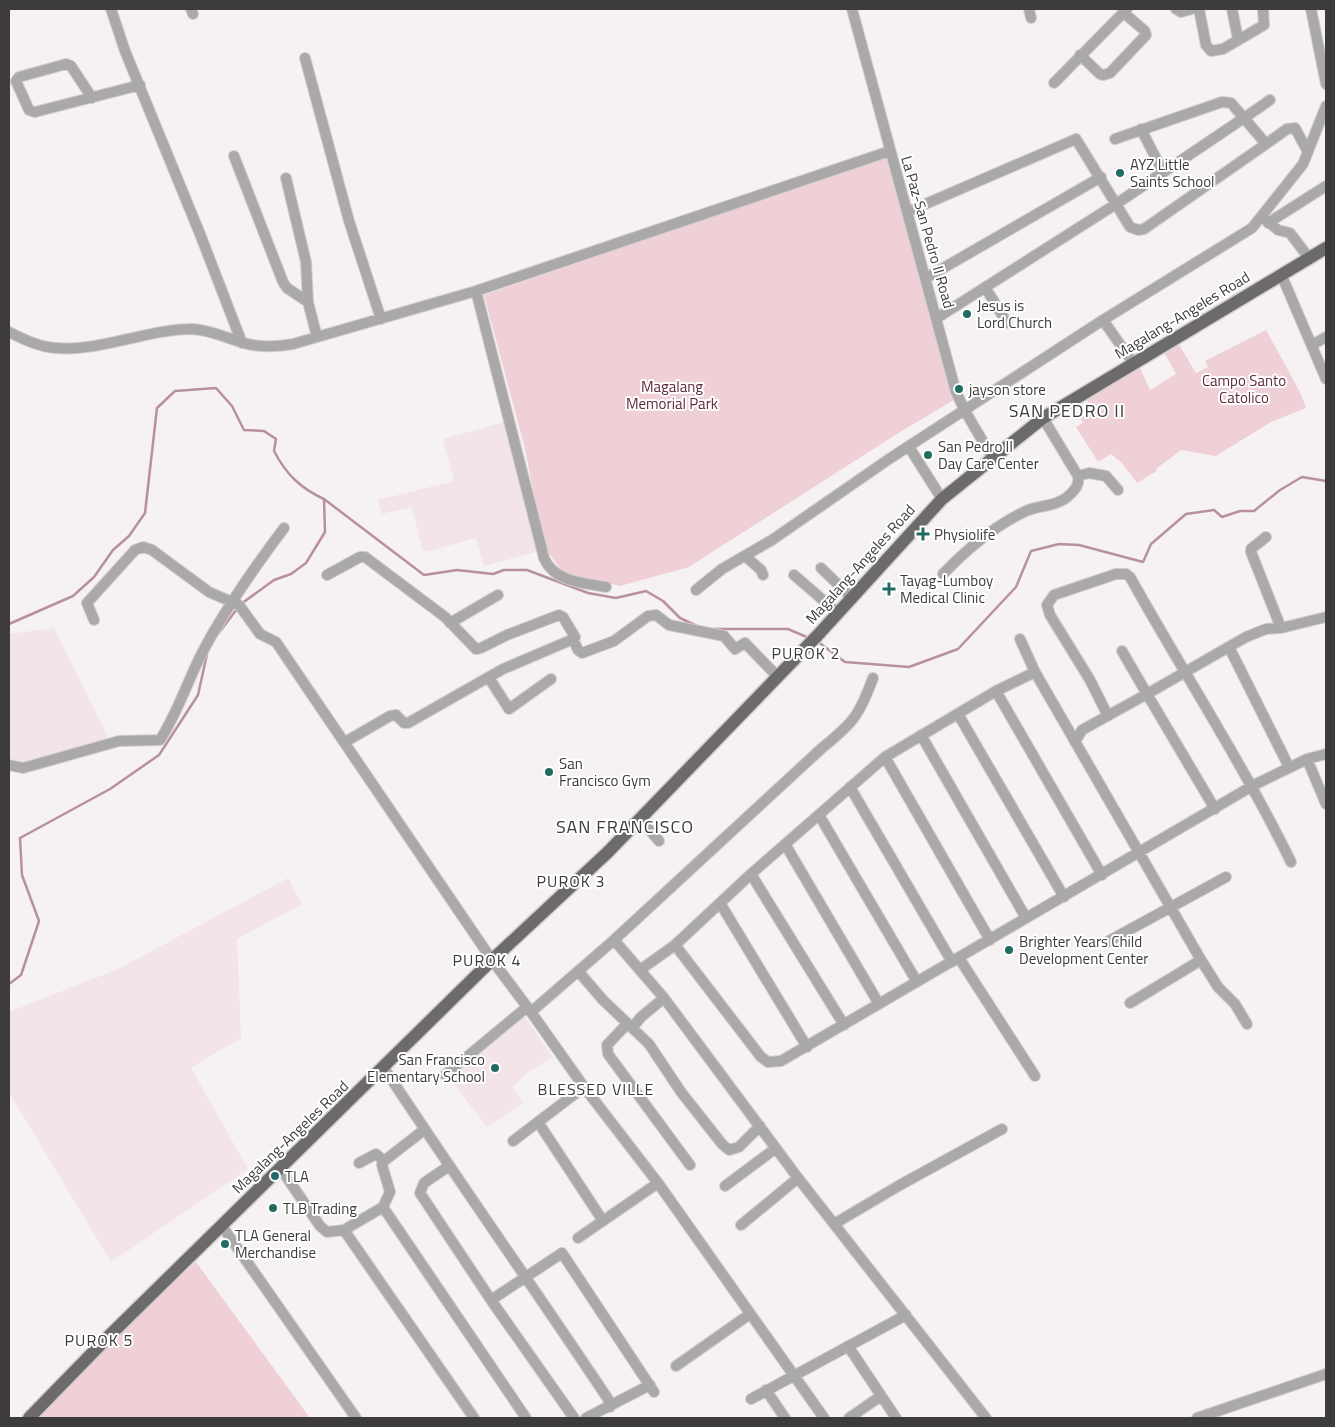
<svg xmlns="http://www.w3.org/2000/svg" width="1335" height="1427" font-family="'Titillium Web',sans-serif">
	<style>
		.built { fill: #f2e4e7 }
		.green { fill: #efd0d6 }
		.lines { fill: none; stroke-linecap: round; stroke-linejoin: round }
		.stream { stroke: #b99199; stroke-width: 2.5 }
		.minor-casing { stroke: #d1cdce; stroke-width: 12 }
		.major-casing { stroke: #d1cdce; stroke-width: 15 }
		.minor { stroke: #aaa8a8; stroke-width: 10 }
		.major { stroke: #6d6a6b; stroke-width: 12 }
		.poi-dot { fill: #236b62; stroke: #fff; stroke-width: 2 }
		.labels { text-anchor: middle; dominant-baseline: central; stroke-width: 4; stroke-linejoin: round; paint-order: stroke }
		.poi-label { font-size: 15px; fill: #3d3b3c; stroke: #fff; text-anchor: start }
		.street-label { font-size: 15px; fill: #3d3b3c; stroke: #fff }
		.park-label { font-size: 15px; fill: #612b3b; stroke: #fff }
		.neighbourhood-label { font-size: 16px; letter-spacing: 1px; fill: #3d3b3c; stroke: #fff }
		.quarter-label { font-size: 18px; letter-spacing: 1px; fill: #3d3b3c; stroke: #fff }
	</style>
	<rect width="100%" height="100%" fill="#f6f2f3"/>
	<path class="built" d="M 504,422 L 539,551 L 484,566 L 476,538 L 426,552 L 423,550 L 411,507 L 382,514 L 378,500 L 454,481 L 443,439 Z
		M 54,628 L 110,742 L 22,769 L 9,762 L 9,634 Z
		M 288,878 L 302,904 L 237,939 L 241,1038 L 191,1068 L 248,1169 L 111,1262 L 9,1092 L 9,1012 L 118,969 Z
		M 522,1013 L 553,1057 L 529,1072 L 512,1087 L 523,1103 L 487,1127 L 447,1075 Z"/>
	<path class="green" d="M 887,156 L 954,400 L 900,432 L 689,567 L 620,586 L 563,573 L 544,546 L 525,449 L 484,295 Z
		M 1266,330 L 1301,394 L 1306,408 L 1271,422 L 1216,456 L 1181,450 L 1156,469 L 1157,471 L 1137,483 L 1122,463 L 1111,454 L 1098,462 L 1076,427 L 1083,423 L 1080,418 L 1093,410 L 1086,399 L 1139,366 L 1150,390 L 1176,374 L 1164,352 L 1178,343 L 1196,373 L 1208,367 L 1205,361 Z
		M 196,1262 L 310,1418 L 33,1418 L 94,1354 Z"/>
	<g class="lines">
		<path class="stream" d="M 241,604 L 274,580 L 291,574 L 306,563 L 325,532 L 324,499
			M 9,624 L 73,596 L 94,577 L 113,550 L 129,536 L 145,513 L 157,408 L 175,391 L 216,388 L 232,406 L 244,430 L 264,431 L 276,439 L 274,451 C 286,474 300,488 324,499 L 424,575 L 457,570 L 493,574 L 504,570 L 527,570 L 588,593 L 616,598 L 646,591 L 663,601 L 680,618 L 699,627
			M 714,629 L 788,629 L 809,638
			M 218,634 L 237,609
			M 817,641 L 845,662 L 909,667 L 958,649 L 1016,587 L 1031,551 L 1059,544 L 1079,545 L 1143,562 L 1151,544 L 1186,514 L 1214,510 L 1222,517 L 1240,511 L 1254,511 L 1280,490 L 1302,477 L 1326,481
			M 9,984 L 21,975 L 39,921 L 22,875 L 20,838 L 110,789 L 159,755 L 198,695 L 207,654"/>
		<defs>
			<path id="minor" d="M 111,9 L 125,51 L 200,234 L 242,343
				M 191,9 L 193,14
				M 852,9 L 956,392 L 965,411 L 992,457
				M 1029,9 L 1031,18
				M 1176,9 L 1181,12 L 1192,9
				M 1199,9 L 1206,45 L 1211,51 L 1223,49 L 1264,25 L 1263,9
				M 1232,9 L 1238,39
				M 1311,9 L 1326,84
				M 1080,55 L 1100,74 L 1103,75 L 1110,73 L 1146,35 L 1145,31 L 1124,13
				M 305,58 L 349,221 L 381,319
				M 1054,83 L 1127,9
				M 92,98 L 71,66 L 66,64 L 19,77 L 16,81 L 29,110 L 35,112 L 140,85
				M 1270,100 L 1244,118 L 1266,144 L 1287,129 L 1295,128 L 1308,152
				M 1141,129 L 1163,172
				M 234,156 L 283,282 L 287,288 L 308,302
				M 286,178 L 306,262 L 308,302 L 317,337
				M 907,212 L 1076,139 L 1130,227 L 1138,230 L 1144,229 L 1266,144
				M 1265,219 L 1278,230 L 1290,233 L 1309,258
				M 1268,223 L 1326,186
				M 1281,274 L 1326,379
				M 926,278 L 1101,177
				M 985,287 L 1007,323
				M 476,291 L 544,558 C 554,582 584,583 606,587
				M 937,318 L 1116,204 L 1244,118 L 1231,103 L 1222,102 L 1115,139
				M 1103,320 L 1133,363
				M 9,332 C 23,339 39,347 56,348 C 98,352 148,329 192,329 C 211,330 226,338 244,343 C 260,348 276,347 293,344 L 476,291 L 890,151
				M 1312,345 L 1326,337
				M 909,447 L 942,499
				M 1078,476 L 1089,473 L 1106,476 L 1118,490
				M 1266,537 L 1251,549 L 1251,552 L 1281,628
				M 745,556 L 761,570 L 763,575
				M 821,568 L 852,598
				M 943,574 C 967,549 994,526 1026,511 C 1039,505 1054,507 1066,498 C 1073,492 1080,486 1078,476 L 1043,418
				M 327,575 L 360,557 L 365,557 L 445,617 L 476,649 L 481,648 L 507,635 L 559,615 L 563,617 L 575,637 L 571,640 L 503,669 L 408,723 L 404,723 L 396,715 L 390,716 L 345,742
				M 794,575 L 838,613
				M 696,590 L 722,569 L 772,540 L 889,459 L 1103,320 L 1252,228 L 1303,164 L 1326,106
				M 94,620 L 87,603 L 135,550 L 143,547 L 152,550 L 209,592 L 239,605 L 260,634 L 276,642 L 492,960 L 531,1012 L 614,940 L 664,998 L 798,1178 L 986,1418
				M 450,623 L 498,595
				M 573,639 L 578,650 L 582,653 L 614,641 L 648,616 L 656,615 L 669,625 L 724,636 L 735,649 L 745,643 L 778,677
				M 1020,639 L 1035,672
				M 1229,647 L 1289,767
				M 489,678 L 509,709 L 551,679
				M 996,691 L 1102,875
				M 958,714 L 1064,897
				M 1108,716 L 1090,680 L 1050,615 L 1047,605 L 1054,595 L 1116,574 L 1126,574 L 1130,577 C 1183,672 1243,764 1291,862
				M 921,735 L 1026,918
				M 1075,742 L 1082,730 L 1147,694 L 1122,651
				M 885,757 L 990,940
				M 1307,759 L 1326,804
				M 9,765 L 23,768 L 119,741 L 160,740 C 178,712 187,682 202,653 C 225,609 254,568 284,528
				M 850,787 L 952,962
				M 1215,809 L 1147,694 L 1246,637 L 1266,629 L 1281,628 L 1326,617
				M 819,815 L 917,982
				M 640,819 L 659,841
				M 785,844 L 879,1004
				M 751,874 L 844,1025
				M 720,903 L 807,1047
				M 614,940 L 822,748 C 853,723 859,716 873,678
				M 1107,942 L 1226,877
				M 675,945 L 761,1057 L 768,1062 L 781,1061 L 1254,785 L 1307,759 L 1326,754
				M 959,958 L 1035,1076
				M 640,970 L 675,945 L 751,874 L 885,757 L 996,691 L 1035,672 L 1201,960 L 1218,987 L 1235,1004 L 1247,1024
				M 578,971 L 603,1000 L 649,1044 L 681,1092 L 722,1144 L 729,1150 L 739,1147 L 760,1126
				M 1130,1003 L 1201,960
				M 531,1012 L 584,1087 L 658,1183 L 824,1418
				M 627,1024 L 607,1045 L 608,1054 L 690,1165
				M 632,1028 L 641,1017 L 664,998
				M 384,1068 C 457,1179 534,1288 608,1399 L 610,1407
				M 445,1075 L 527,1007
				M 538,1122 L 603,1221
				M 513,1141 L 584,1087
				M 359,1163 L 376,1154 L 384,1161
				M 449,1166 L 424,1183 L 420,1193 L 491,1300 L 574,1418
				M 281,1169 L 320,1226 L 327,1232 L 344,1230 L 383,1207 L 390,1192 L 382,1165 L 384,1161 L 424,1130
				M 725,1186 L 776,1148
				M 383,1207 L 526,1418
				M 834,1224 L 900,1185 L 1002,1129
				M 741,1225 L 798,1178
				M 222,1226 L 356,1418
				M 344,1230 L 474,1418
				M 578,1238 L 658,1183
				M 491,1300 L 562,1253 L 654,1392
				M 848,1346 L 896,1418
				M 676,1366 L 750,1314
				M 766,1390 L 785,1418
				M 751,1399 L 906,1315
				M 586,1418 L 650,1385
				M 849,1418 L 881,1396
				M 1197,1418 L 1326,1374"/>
			<path id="major" d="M 29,1418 L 109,1336 L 492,960 L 608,852 L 817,636 L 942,499 L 1043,418 L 1326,248"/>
		</defs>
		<use href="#minor" class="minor-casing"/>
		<use href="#major" class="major-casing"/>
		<use href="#minor" class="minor"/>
		<use href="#major" class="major"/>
	</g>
	<g class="poi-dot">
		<circle cx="1120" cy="173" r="5"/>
		<circle cx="967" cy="314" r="5"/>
		<circle cx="959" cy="389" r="5"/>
		<circle cx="928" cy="455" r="5"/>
		<path d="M920.5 526.5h5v5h5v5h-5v5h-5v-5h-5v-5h5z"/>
		<path d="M886.5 581.5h5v5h5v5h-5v5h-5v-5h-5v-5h5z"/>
		<circle cx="549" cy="772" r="5"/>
		<circle cx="1009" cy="950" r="5"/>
		<circle cx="495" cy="1068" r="5"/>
		<circle cx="275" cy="1176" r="5"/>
		<circle cx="273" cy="1208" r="5"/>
		<circle cx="225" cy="1244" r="5"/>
	</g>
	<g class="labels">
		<g class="poi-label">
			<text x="1130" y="164">AYZ Little<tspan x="1130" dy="17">Saints School</tspan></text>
			<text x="977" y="305">Jesus is<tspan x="977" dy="17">Lord Church</tspan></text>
			<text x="969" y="389">jayson store</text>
			<text x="938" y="446">San Pedro II<tspan x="938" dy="17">Day Care Center</tspan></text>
			<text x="934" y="534">Physiolife</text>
			<text x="900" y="580">Tayag-Lumboy<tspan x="900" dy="17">Medical Clinic</tspan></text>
			<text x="559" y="763">San<tspan x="559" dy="17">Francisco Gym</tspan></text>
			<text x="1019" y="941">Brighter Years Child<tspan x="1019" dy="17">Development Center</tspan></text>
			<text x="485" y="1059" text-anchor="end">San Francisco<tspan x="485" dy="17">Elementary School</tspan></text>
			<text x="285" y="1176">TLA</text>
			<text x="283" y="1208">TLB Trading</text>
			<text x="235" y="1235">TLA General<tspan x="235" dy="17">Merchandise</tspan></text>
		</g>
		<g class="street-label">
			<text transform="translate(928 232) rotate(74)">La Paz-San Pedro II Road</text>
			<text transform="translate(1182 315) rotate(-31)">Magalang-Angeles Road</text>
			<text transform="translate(860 564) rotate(-48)">Magalang-Angeles Road</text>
			<text transform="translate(290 1137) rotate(-44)">Magalang-Angeles Road</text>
		</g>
		<g class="park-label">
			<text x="1244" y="380">Campo Santo<tspan x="1244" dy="17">Catolico</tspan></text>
			<text x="672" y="386">Magalang<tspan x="672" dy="17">Memorial Park</tspan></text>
		</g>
		<g class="neighbourhood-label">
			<text x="806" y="653">PUROK 2</text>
			<text x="571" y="881">PUROK 3</text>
			<text x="487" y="960">PUROK 4</text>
			<text x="596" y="1089">BLESSED VILLE</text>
			<text x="99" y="1340">PUROK 5</text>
		</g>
		<g class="quarter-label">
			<text x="1067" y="410">SAN PEDRO II</text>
			<text x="625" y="826">SAN FRANCISCO</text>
		</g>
	</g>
	<rect width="1335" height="1427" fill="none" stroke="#3d3b3c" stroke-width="20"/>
</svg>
